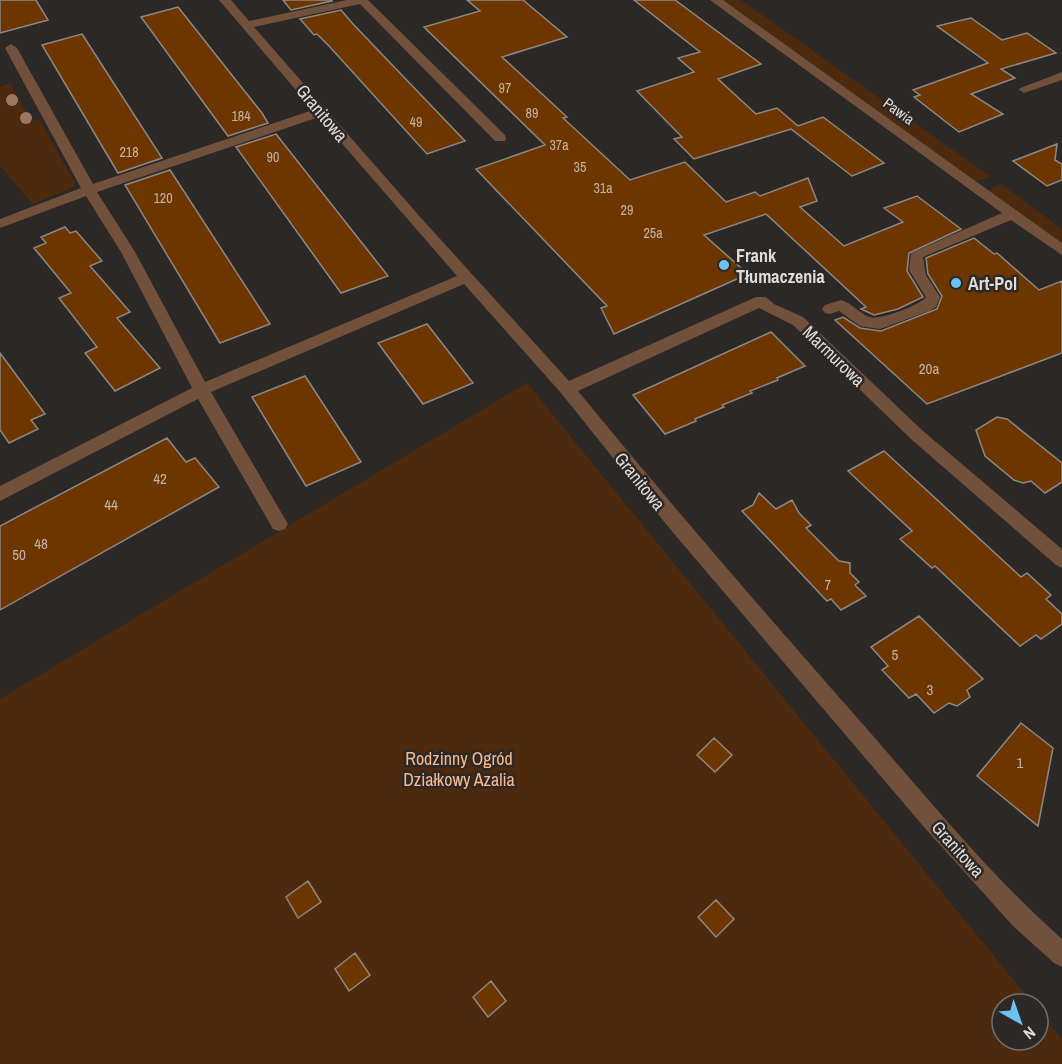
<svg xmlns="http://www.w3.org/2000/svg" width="1062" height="1064" font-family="'Archivo Narrow',sans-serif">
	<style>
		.green { fill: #4d2a0d }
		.building { fill: #6d3600; stroke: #8d8884; stroke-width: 1.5 }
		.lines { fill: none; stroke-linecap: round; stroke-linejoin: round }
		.minor { fill: #71513b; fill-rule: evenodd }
		.tree { fill: #9c785f }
		.poi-dot { fill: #6ec2f3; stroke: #2c2825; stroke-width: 2 }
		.labels { text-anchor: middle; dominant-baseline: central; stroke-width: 5; stroke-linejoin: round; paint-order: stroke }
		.far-number-label { font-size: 14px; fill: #c2b2a4 }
		.far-street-label { font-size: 15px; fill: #dfdcdb; stroke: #2c2825 }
		.number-label { font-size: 15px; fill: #c2b2a4 }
		.street-label { font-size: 18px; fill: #dfdcdb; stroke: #2c2825 }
		.poi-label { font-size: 18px; font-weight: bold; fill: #dfdcdb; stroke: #2c2825; text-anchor: start }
		.park-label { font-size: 18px; fill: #f7b98e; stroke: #2c2825 }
	</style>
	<rect width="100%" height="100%" fill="#2c2825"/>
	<path class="green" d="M 723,0 L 741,0 L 991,177 L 975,181 Z
		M 10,83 L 31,121 L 27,123 L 39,119 L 75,183 L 73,187 L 33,204 L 0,166 L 0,87 Z
		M 1001,184 L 1062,229 L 1062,243 L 989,192 L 992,188 Z
		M 527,383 L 1033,1004 L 1002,1004 L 1002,1040 L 1038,1040 L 1038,1010 L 1062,1039 L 1062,1064 L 0,1064 L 0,699 Z"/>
	<path class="building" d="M 0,0 L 36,0 L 48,20 L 0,33 Z
		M 283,0 L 331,0 L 332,1 L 291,10 Z
		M 467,0 L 523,0 L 567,37 L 502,57 L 567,117 L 563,118 L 630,180 L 685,162 L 726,202 L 755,192 L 760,196 L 808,178 L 817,201 L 800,207 L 844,246 L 903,222 L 884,208 L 917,196 L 961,229 L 909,253 L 907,271 L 923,297 L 898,309 L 874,315 L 861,309 L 866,307 L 766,214 L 704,235 L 748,274 L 614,334 L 601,308 L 607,306 L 476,169 L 545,145 L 424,27 L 480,11 Z
		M 634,0 L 675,0 L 761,64 L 718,79 L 756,114 L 777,108 L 798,126 L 823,117 L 884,163 L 852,176 L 791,129 L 694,159 L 674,139 L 682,137 L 637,91 L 694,72 L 678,58 L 700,52 Z
		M 178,7 L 262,113 L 268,123 L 228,136 L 141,17 Z
		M 341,10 L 353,24 L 465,141 L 427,154 L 329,46 L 317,34 L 314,35 L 300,19 Z
		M 971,18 L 1002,40 L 1027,33 L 1056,53 L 1001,69 L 1015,78 L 971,94 L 1003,114 L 959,132 L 914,97 L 920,95 L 913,90 L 988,63 L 937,26 Z
		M 82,34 L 162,158 L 118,173 L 42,45 Z
		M 276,134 L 388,276 L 341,293 L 236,147 Z
		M 1057,144 L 1055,160 L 1062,164 L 1062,180 L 1047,186 L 1013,161 Z
		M 170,170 L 185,193 L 270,324 L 220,343 L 125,185 Z
		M 65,227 L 70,233 L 76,231 L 102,261 L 90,266 L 130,312 L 117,318 L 160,368 L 115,391 L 85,353 L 97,347 L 59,298 L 71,293 L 34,248 L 46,243 L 41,237 Z
		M 974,238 L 994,254 L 997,253 L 1039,290 L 1062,281 L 1062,353 L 927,404 L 835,320 L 843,317 L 860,328 L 881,331 L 937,309 L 942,296 L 928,274 L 926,258 Z
		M 427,324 L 473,383 L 423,404 L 378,343 Z
		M 771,332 L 805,366 L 777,378 L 778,380 L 750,391 L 752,393 L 722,405 L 724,407 L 695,419 L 696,421 L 665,434 L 633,395 Z
		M 0,353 L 45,414 L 31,420 L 38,429 L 9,443 L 0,430 Z
		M 305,376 L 361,462 L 306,486 L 252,397 Z
		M 997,417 L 1007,419 L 1062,463 L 1062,482 L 1045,493 L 1031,481 L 1023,483 L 1014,480 L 985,456 L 976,430 Z
		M 167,438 L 186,462 L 195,458 L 219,487 L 0,610 L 0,526 Z
		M 884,451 L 1021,577 L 1027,573 L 1051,595 L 1046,599 L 1062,614 L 1062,624 L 1041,639 L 1036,635 L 1020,646 L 935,566 L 932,568 L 900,539 L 912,531 L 848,471 Z
		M 759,493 L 776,509 L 792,500 L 799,513 L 811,525 L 806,528 L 839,561 L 850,563 L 850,573 L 859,582 L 855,585 L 866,596 L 841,610 L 831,599 L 827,601 L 742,511 L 753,505 Z
		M 919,616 L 983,679 L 967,690 L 970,697 L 957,706 L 949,703 L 934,713 L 916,694 L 909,698 L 882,670 L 888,666 L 871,647 Z
		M 1021,723 L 1053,748 L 1038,826 L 977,776 Z
		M 714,738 L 732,755 L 715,772 L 697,755 Z
		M 308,881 L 321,902 L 298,918 L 286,897 Z
		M 716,900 L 734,919 L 716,937 L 698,917 Z
		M 355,953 L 370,975 L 349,991 L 335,969 Z
		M 491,981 L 506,1001 L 488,1017 L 473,997 Z"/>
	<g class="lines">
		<path class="minor" d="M 219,0 L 231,0 L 249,21 L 347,0 L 368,0 L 505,135 L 506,138 L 505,141 L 495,141 L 360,4 L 254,27 L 422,219 L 569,381 L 756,297 L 766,297 L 774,304 L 803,317 L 923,431 L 1062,549 L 1062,568 L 1056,565 L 911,439 L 793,325 L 759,308 L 578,391 C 672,506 769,618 867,729 C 930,801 991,876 1062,939 L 1062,967 L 1054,963 L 1013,926 L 924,827 L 670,529 L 561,393 L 464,284 L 211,392 L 285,519 L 288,524 L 285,529 L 279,531 L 273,529 L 198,399 L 0,501 L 0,486 L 192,388 L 121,252 L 86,196 L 0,228 L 0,219 L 81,188 L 5,48 L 11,44 L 17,48 L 93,184 L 313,110 ZM 319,117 L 457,276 L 205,382 L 135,252 L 97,192 Z
			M 710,0 L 723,0 L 1062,243 L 1062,255 L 1011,220 L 923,257 L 926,275 L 940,297 L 936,307 L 929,311 L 880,329 L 860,326 L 839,311 L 830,314 L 825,313 L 822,309 L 825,305 L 841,300 C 852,303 859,313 869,317 C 879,321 920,305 926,297 L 909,270 L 911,253 L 1002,213 Z
			M 1062,72 L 1062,80 L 1024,93 L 1018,89 Z"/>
	</g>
	<g class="tree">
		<circle cx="12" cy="100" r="6"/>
		<circle cx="26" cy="118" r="6"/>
	</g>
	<g class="poi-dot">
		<circle cx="724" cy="265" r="6"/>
		<circle cx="956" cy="283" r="6"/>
	</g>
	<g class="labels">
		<g class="far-number-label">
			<text x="505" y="88">97</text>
			<text x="532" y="113">89</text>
			<text x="241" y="116">184</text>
			<text x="416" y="122">49</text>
			<text x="559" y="145">37a</text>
			<text x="129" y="152">218</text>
			<text x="273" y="157">90</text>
			<text x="580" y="167">35</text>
			<text x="603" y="188">31a</text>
			<text x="163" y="198">120</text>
			<text x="627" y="210">29</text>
			<text x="653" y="233">25a</text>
		</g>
		<g class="far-street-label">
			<text transform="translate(899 111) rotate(36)">Pawia</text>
		</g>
		<g class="number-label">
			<text x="929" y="368">20a</text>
			<text x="160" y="478">42</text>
			<text x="111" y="504">44</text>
			<text x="41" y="543">48</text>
			<text x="19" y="554">50</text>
			<text x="828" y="584">7</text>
			<text x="895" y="654">5</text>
			<text x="930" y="689">3</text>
			<text x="1020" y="762">1</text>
		</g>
		<g class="street-label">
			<text transform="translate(322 113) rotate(50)">Granitowa</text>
			<text transform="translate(834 356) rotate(44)">Marmurowa</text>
			<text transform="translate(640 481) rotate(51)">Granitowa</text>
			<text transform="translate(958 849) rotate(48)">Granitowa</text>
		</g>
		<g class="poi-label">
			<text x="736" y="255">Frank<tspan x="736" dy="21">Tłumaczenia</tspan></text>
			<text x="968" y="283">Art-Pol</text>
		</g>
		<g class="park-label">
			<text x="459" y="758">Rodzinny Ogród<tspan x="459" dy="21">Działkowy Azalia</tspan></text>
		</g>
	</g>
	<g transform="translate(1020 1022) rotate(140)"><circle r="28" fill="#2c2825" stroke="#74706e" stroke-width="1.5"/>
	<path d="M0-4.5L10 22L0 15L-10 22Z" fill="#6ec2f3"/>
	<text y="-9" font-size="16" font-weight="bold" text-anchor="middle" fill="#dfdcdb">N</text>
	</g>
</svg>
